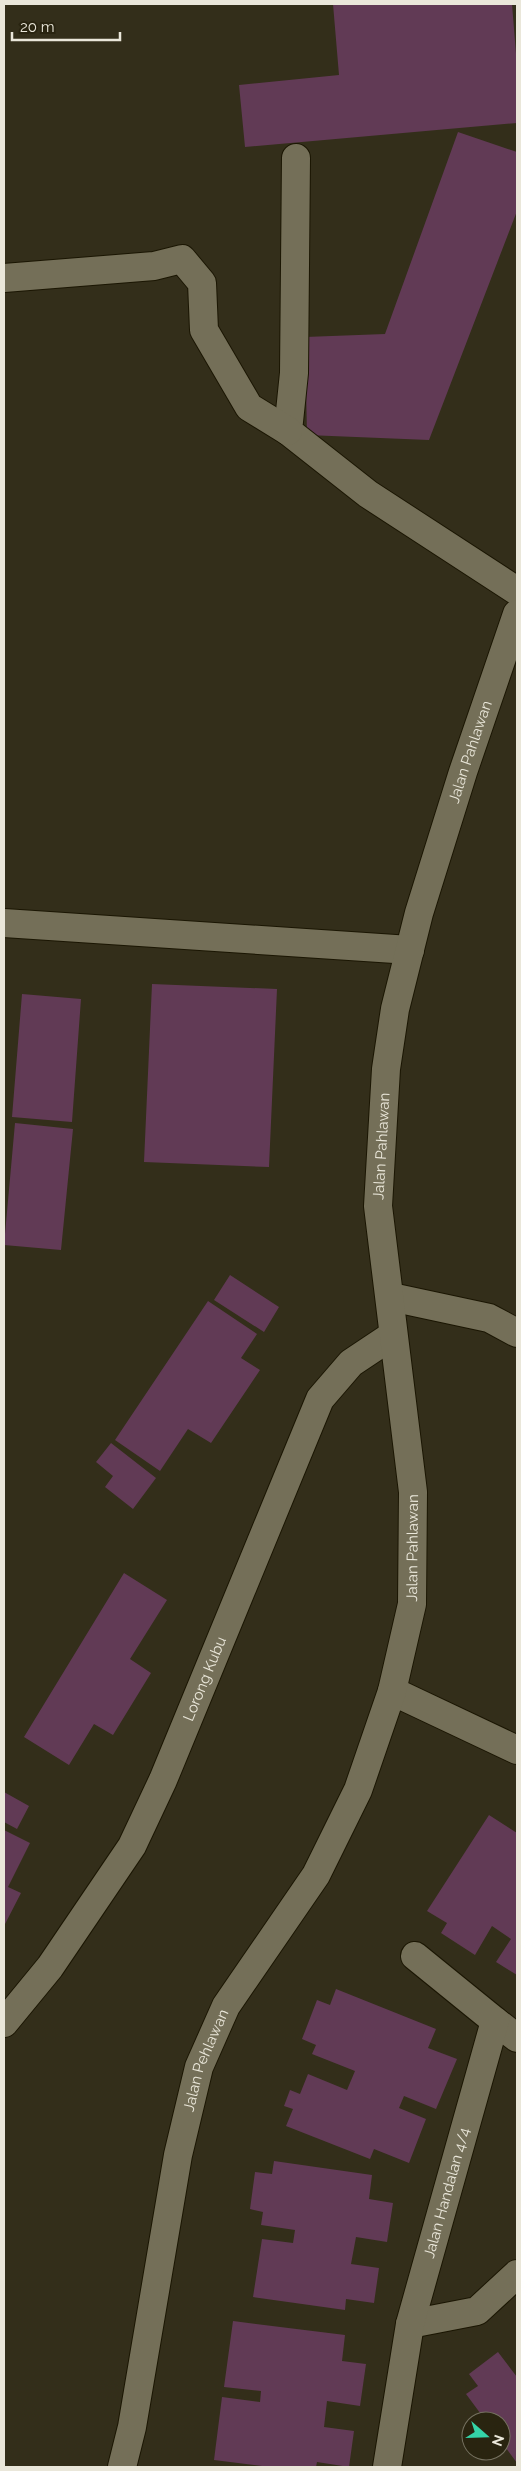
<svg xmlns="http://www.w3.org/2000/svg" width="521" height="2471" font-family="Raleway,sans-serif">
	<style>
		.building { fill: #613a55 }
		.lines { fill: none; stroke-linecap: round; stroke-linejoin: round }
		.minor-casing { stroke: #1b1603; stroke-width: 30 }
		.minor { stroke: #746f58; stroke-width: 28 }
		.labels { text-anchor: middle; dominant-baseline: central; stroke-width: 4.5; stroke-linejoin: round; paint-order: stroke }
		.street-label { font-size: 15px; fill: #eae7da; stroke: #292410 }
	</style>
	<rect width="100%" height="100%" fill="#332e1a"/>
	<path class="building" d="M 333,4 L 512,4 L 517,66 L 517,123 L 245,147 L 239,85 L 339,75 Z
		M 458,132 L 517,152 L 517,211 L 429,440 L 307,435 L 305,337 L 385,334 Z
		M 152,984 L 277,989 L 269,1167 L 144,1162 Z
		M 22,994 L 81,999 L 72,1122 L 12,1117 Z
		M 15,1123 L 73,1129 L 61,1250 L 4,1245 Z
		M 230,1275 L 279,1307 L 264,1332 L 214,1300 Z
		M 208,1301 L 257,1334 L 241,1358 L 260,1370 L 211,1443 L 188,1429 L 160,1471 L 115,1440 Z
		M 111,1443 L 156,1478 L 133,1509 L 105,1487 L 113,1476 L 96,1462 Z
		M 124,1573 L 167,1600 L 130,1659 L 151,1673 L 113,1735 L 94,1724 L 69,1765 L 24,1737 Z
		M 4,1792 L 29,1806 L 17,1829 L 4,1822 Z
		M 489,1815 L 517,1833 L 517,1975 L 496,1962 L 511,1939 L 492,1926 L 475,1955 L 441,1933 L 447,1923 L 427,1911 Z
		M 4,1830 L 30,1843 L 8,1887 L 21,1893 L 4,1926 Z
		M 336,1989 L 436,2029 L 428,2048 L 457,2059 L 436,2109 L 404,2096 L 399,2108 L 426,2119 L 409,2163 L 374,2149 L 370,2159 L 286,2126 L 293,2109 L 284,2106 L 290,2090 L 300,2094 L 308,2074 L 347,2090 L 355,2071 L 312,2054 L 316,2045 L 302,2039 L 317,2000 L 330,2005 Z
		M 274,2161 L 372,2175 L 369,2199 L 393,2203 L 387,2242 L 356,2237 L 351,2264 L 379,2268 L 374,2303 L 346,2299 L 345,2310 L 253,2297 L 262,2239 L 293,2243 L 295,2230 L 261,2225 L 263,2212 L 250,2209 L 255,2172 L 272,2174 Z
		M 233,2321 L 345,2335 L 342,2361 L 366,2364 L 360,2406 L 327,2401 L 324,2427 L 354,2431 L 349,2467 L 317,2462 L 316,2467 L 270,2467 L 214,2460 L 222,2397 L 260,2402 L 261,2391 L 224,2387 Z
		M 498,2352 L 517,2377 L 517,2463 L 501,2441 L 501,2421 L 486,2421 L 466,2394 L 478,2386 L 469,2374 Z"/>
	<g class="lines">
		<defs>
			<g id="minor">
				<path d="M 296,158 L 294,373 L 288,431 L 368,494 L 517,591"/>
				<path d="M 4,278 L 154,266 L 182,259 L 202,283 L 204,330 L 249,407 L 288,431"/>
				<path d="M 4,923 L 410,950"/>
				<path d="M 391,1297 L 489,1318 L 517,1333"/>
				<path d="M 392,1691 L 517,1750"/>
				<path d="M 495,2021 L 517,2038"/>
				<path id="s1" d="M 4,2023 L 50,1967 L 132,1846 L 163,1780 L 320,1399 L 351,1363 L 393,1335"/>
				<path d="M 410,2324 L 477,2311 L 517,2274"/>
				<path id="s2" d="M 122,2467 L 132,2427 L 178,2155 L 199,2067 L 226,2006 L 316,1875 L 358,1790 L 392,1691 L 412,1604 L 413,1492 L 378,1206 L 386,1069 L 395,1009 L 419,913 L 463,772 L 517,614"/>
				<path id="s3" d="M 387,2467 L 410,2324 L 495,2021 L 415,1956"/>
			</g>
		</defs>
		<use href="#minor" class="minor-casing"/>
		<use href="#minor" class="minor"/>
	</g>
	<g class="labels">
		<g class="street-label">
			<text stroke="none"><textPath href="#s2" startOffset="1788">Jalan Pahlawan</textPath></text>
			<text stroke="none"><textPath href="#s2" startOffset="1382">Jalan Pahlawan</textPath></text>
			<text stroke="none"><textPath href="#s2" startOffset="978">Jalan Pahlawan</textPath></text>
			<text stroke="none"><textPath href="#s1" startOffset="401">Lorong Kubu</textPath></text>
			<text stroke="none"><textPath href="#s2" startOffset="416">Jalan Pehlawan</textPath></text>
			<text stroke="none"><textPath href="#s3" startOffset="281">Jalan Handalan 4/4</textPath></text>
		</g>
	</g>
	<rect width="521" height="2471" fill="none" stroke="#eae7da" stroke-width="10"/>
	<g transform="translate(486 2436) rotate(110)"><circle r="24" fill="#292410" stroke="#767261"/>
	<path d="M0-4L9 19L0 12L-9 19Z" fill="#34d4a8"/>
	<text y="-8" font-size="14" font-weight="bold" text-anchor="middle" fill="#eae7da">N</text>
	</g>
	<path d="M12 32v8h108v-8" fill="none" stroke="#eae7da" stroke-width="2.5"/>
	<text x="20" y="32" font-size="15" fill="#eae7da" stroke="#292410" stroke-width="4" paint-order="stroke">20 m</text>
</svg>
